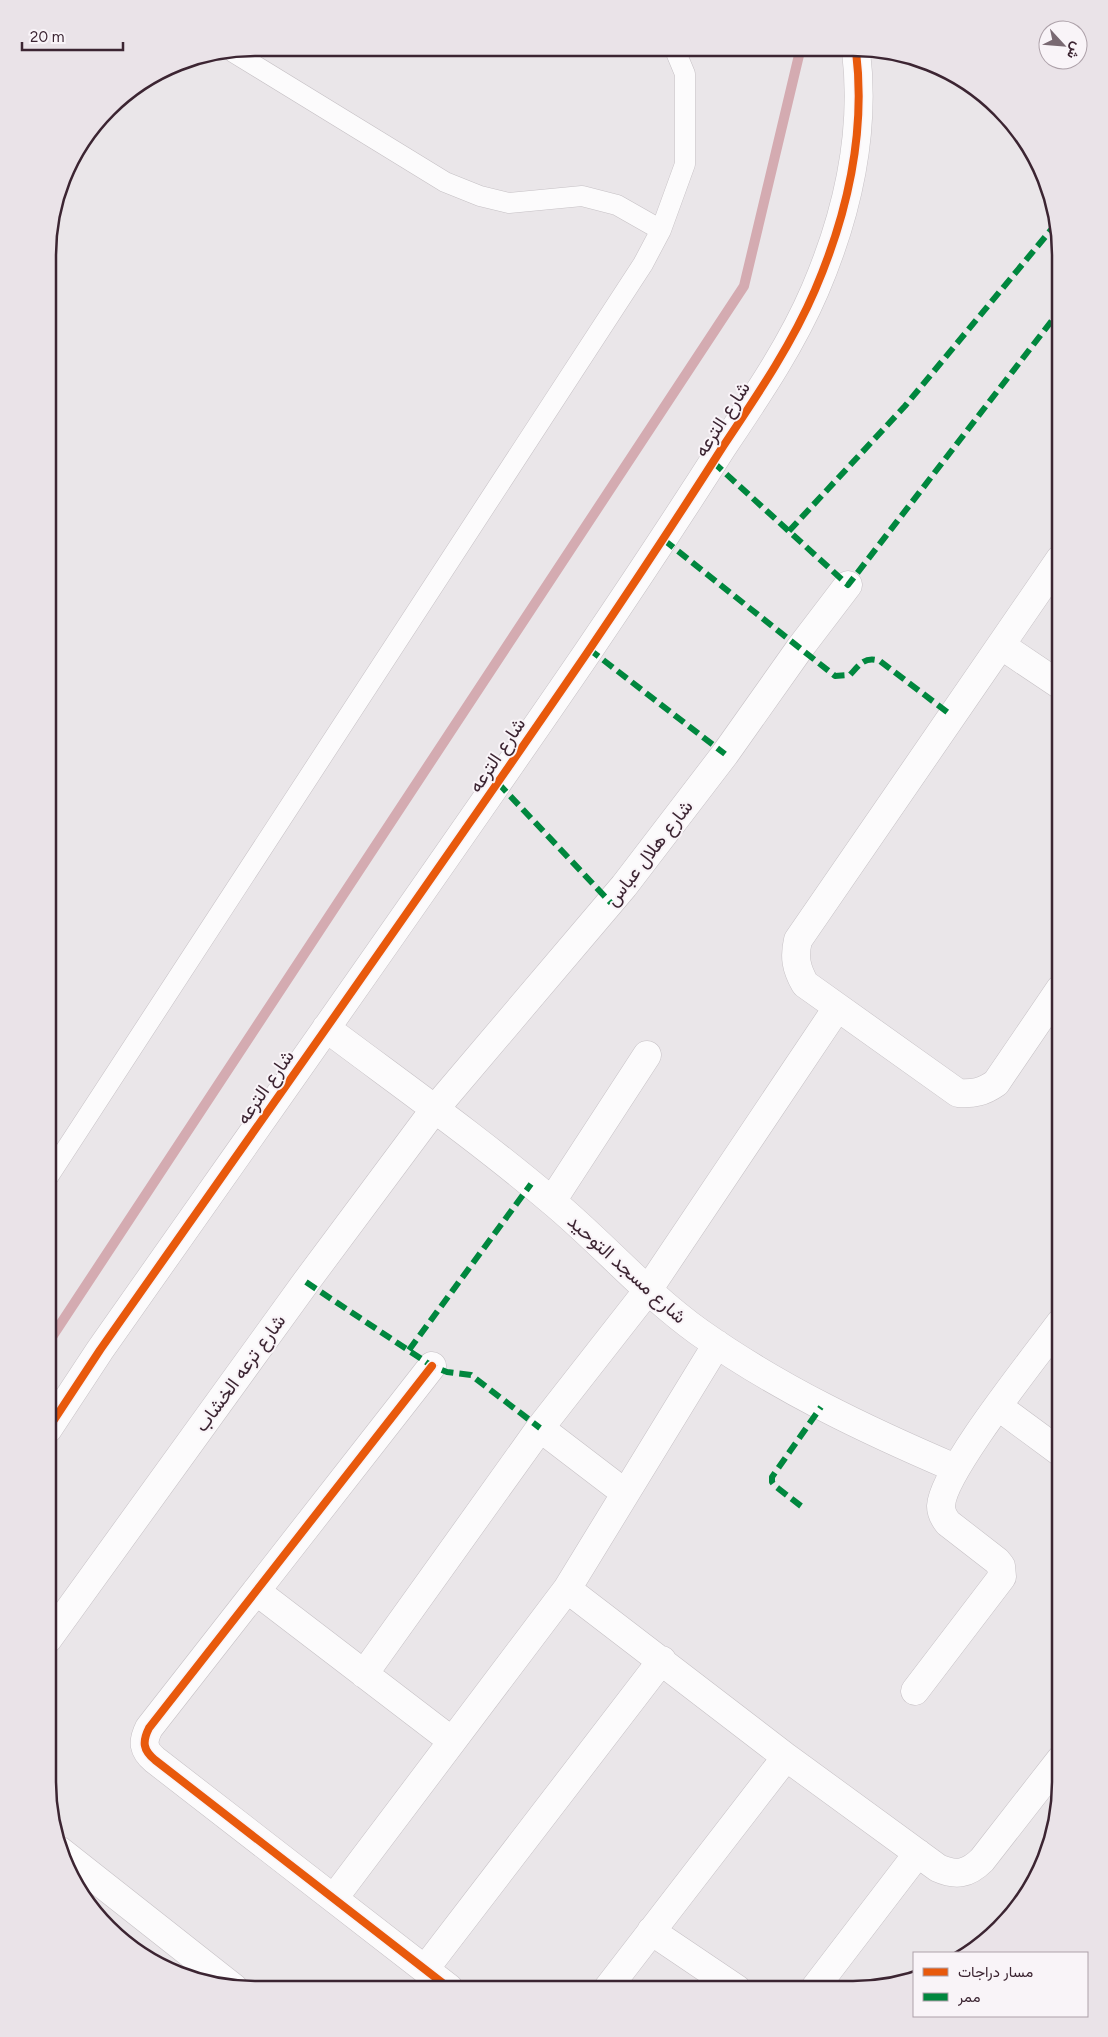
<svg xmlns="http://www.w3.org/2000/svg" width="1108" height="2037" font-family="Figtree,Vazirmatn,sans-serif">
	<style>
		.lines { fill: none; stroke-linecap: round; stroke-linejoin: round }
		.stream { stroke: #d4abb1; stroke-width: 10 }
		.service-casing { stroke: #c6c1c5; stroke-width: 21 }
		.minor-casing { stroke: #c6c1c5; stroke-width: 29 }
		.service { stroke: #fcfbfc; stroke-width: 20 }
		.minor { stroke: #fcfbfc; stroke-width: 28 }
		.quiet { stroke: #00873e; stroke-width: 6; stroke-dasharray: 12 6; stroke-linecap: butt }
		.cycleway-casing { stroke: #f9f4f8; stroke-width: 11 }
		.cycleway { stroke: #e8590c; stroke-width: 8 }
		.labels { text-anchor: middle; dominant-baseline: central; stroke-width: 4; stroke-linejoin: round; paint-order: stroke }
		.street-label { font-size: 19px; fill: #3c2532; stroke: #f9f4f8 }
		.rim { fill: none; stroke: #3c2532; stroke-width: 2.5 }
	</style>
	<rect width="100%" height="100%" fill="#eae6e9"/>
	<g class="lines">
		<path class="stream" d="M 48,1343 L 744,286 L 800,51"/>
		<defs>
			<path id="service" d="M 233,52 L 445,182 L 480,196 L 509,203 L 582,196 L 617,205 L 661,230
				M 48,1177 L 643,264 L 661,230 L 685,164 L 685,74 L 675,50"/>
			<path id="minor" d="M 1002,646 L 1060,685
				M 1060,989 L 996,1083 C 983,1092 974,1094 958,1093 L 805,984 C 796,968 794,957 798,940 L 1060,559
				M 326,1028 C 402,1085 481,1141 554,1203 C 603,1244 646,1294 699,1332 C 778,1388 866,1430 955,1468
				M 552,1201 L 647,1055
				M 432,1366 L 149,1728 C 142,1742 143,1750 155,1760 L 449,1988
				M 999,1407 L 1060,1452
				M 540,1428 L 625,1493
				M 48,1429 L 100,1350 C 263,1118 427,887 587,653 C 633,585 678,517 722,448 C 756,397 791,346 815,290 C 847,215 866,133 856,51
				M 567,1589 L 786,1757 L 938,1868 C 956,1876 968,1874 982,1860 L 1060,1760
				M 256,1591 L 452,1741
				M 48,1639 L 306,1282 L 434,1110 L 624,886 L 725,754 L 800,648 L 848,585
				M 364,1674 L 540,1428 L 648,1290 L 837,1008
				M 915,1691 L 1002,1577 L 1001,1566 L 997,1561 L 948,1523 C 944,1518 941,1513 941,1506 C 942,1472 1036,1356 1060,1323
				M 59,1850 L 234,1988
				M 334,1898 L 567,1589 L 717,1344
				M 651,1931 L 737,1989
				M 425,1969 L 662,1660
				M 607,1989 L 786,1757
				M 814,1989 L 918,1853"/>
		</defs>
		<use href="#service" class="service-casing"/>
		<use href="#minor" class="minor-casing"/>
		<use href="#service" class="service"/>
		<use href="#minor" class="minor"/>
		<path class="quiet" d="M 713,462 L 848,585 L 1060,310
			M 789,531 L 905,406 L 1055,225
			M 664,540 L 835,676 L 850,675 C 860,664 865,656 880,661 L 951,715
			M 589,649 L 725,754
			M 498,783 L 611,903
			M 306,1282 L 432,1366 L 447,1372 L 471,1375 L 540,1428
			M 409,1350 L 531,1184
			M 801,1506 L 775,1486 L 772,1482 L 772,1477 L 821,1407"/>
		<defs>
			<path id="cycleway" d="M 432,1366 L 149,1728 C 142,1742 143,1750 155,1760 L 449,1988
				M 48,1429 L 100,1350 C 263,1118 427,887 587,653 C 633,585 678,517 722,448 C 756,397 791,346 815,290 C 847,215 866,133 856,51"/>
		</defs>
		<use href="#cycleway" class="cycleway-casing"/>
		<use href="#cycleway" class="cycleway"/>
	</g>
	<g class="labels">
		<g class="street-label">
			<text transform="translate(722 419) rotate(-57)">شارع الترعه</text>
			<text transform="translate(497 755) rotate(-56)">شارع الترعه</text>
			<text transform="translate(649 853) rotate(-52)">شارع هلال عباس</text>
			<text transform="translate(265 1087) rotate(-55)">شارع الترعه</text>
			<text transform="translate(627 1269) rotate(42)">شارع مسجد التوحيد</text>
			<text transform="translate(240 1373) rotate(-54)">شارع ترعه الخشاب</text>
		</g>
	</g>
	<path d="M0 0H1108V2037H0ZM255 56H853A199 199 0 0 1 1052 255V1782A199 199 0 0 1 853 1981H255A199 199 0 0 1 56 1782V255A199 199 0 0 1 255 56Z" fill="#eae3e8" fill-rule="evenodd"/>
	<path class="rim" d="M255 56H853A199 199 0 0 1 1052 255V1782A199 199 0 0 1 853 1981H255A199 199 0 0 1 56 1782V255A199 199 0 0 1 255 56Z"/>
	<rect x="913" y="1952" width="175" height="65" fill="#f9f4f8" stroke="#ada1a9"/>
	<rect x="923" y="1968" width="25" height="8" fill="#e8590c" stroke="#ada1a9"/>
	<text x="958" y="1977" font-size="15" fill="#3c2532">مسار دراجات</text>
	<rect x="923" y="1993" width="25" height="8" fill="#00873e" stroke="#ada1a9"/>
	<text x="958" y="2002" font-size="15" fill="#3c2532">ممر</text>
	<g transform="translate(1063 45) rotate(116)"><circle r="24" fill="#f9f4f8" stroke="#ada1a9"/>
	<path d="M0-4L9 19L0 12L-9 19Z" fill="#796972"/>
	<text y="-8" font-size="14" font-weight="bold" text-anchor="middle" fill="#3c2532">ش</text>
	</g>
	<path d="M22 42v8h101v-8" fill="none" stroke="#3c2532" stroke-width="2.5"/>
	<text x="30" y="42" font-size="15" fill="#3c2532" stroke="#f9f4f8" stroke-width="4" paint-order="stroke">20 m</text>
</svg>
